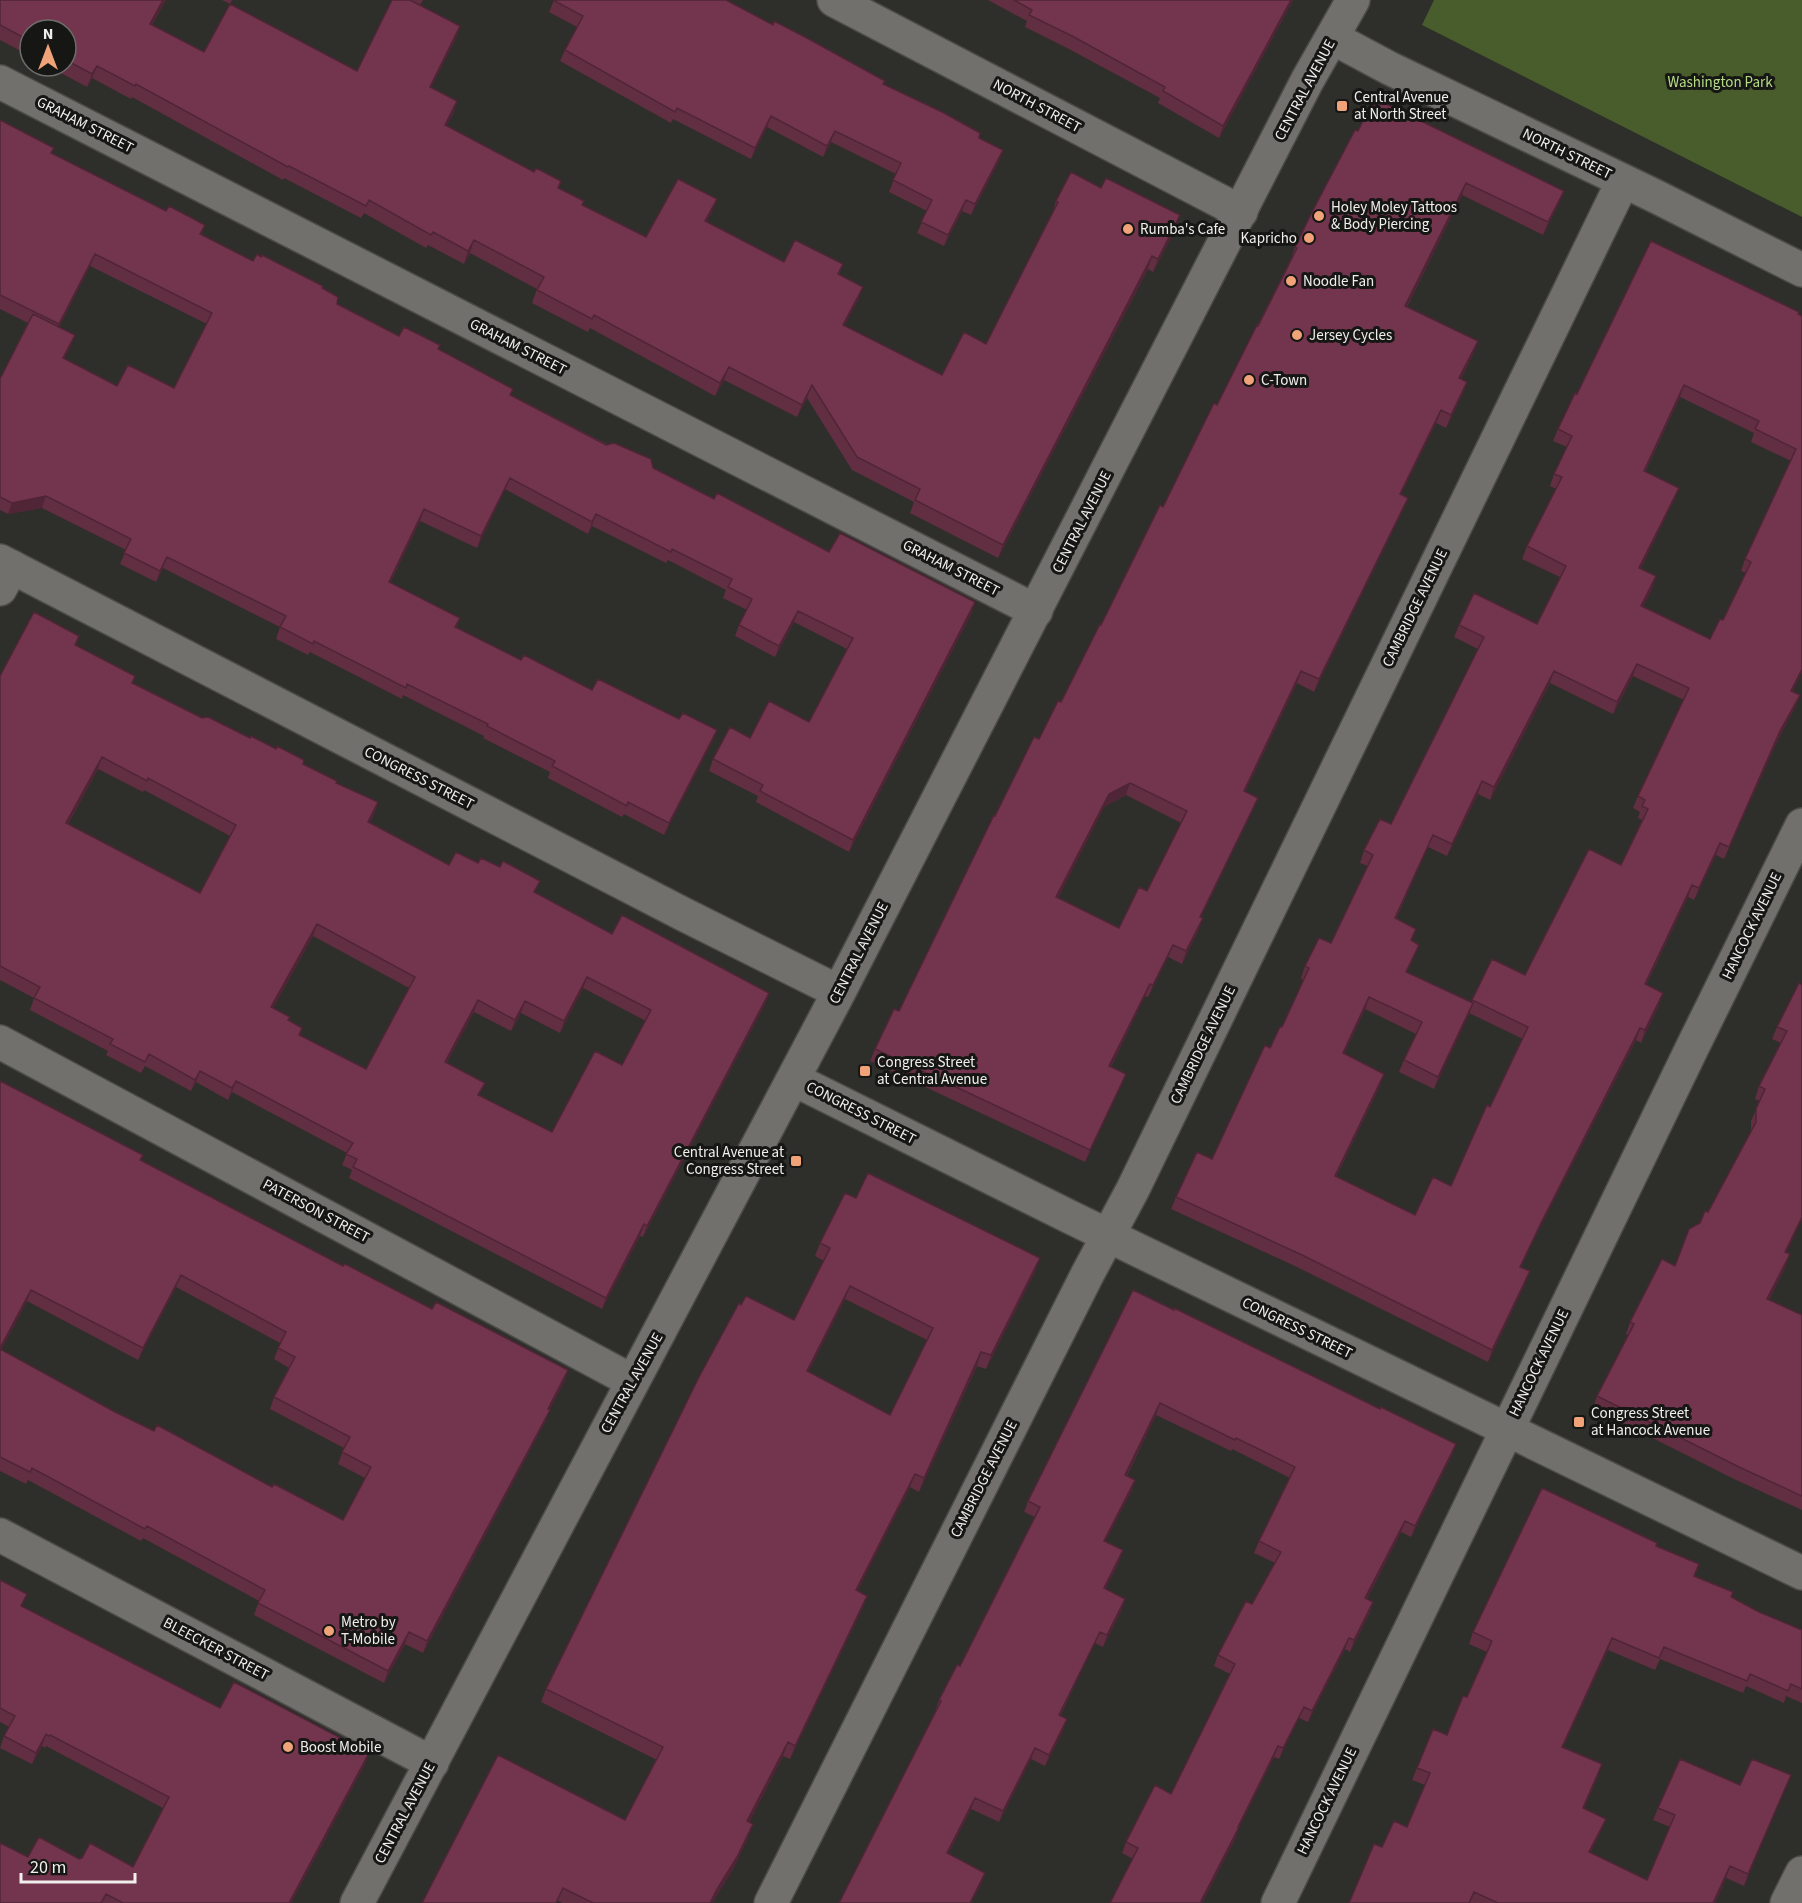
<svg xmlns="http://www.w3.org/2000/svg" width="1802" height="1903" font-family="'Source Sans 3',sans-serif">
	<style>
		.green { fill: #485d2b }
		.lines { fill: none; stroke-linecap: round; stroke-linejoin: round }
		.street-casing { stroke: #4b4a47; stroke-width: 36 }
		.secondary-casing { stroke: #4b4a47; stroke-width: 36 }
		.street { stroke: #71706c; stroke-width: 33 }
		.secondary { stroke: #71706c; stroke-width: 33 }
		.wall { fill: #622e42; fill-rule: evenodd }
		.shaded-wall { fill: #502536 }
		.building { fill: #72354d; stroke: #502536; stroke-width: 1.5; fill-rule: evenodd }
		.poi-dot { fill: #f0a378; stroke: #161615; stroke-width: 2 }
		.labels { text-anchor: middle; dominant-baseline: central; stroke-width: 6; stroke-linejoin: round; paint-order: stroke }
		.park-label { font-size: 15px; fill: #b5dc85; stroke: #161615 }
		.street-label { font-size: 15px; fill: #f0efed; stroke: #161615 }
		.poi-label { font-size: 15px; fill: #f0efed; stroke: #161615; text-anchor: start }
	</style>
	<rect width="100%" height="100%" fill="#2e2e2b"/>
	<path class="green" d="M 1434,0 L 1802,0 L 1802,217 L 1422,25 Z"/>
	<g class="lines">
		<defs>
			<path id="street" d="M 834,0 L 1241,212
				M 1333,38 L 1389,68 L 1655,196 L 1802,270
				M 0,82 L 1036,611
				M 0,589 L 12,567
				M 0,1042 L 632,1381
				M 0,1535 L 432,1763
				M 771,1903 L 1087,1275 L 1133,1189 L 1623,181
				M 1278,1903 L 1692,1048 L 1802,825
				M 1787,1903 L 1802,1873"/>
			<path id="secondary" d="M 0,561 L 683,914 L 839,992
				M 793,1079 L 1070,1217 L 1802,1573
				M 357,1903 L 839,992 L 1307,81 L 1353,0"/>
		</defs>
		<use href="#street" class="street-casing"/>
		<use href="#secondary" class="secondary-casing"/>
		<use href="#street" class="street"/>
		<use href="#secondary" class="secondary"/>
	</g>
	<path class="wall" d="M 0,0 L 166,0 L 152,25 L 204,52 L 357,71 L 392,0 L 423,0 L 420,5 L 460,26 L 456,38 L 431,87 L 457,101 L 453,114 L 446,126 L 534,172 L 561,181 L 559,188 L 584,201 L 582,205 L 646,237 L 712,212 L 706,222 L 784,262 L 843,264 L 839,275 L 863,287 L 858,300 L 844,326 L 942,375 L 986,344 L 1052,214 L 1056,201 L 1176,228 L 1153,272 L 1148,269 L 998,558 L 910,513 L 914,502 L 852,470 L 807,398 L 797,417 L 724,380 L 715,396 L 590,328 L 588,332 L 532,303 L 537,289 L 470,253 L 464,264 L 428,245 L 426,248 L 364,213 L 361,218 L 284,178 L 283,180 L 132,97 L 131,99 L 92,78 L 87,87 L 48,66 L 66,66 L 66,30 L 30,30 L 30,56 L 0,40 Z
		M 222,0 L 232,0 L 230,4 Z
		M 554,0 L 773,25 L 885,81 L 884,84 L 979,138 L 1003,150 L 999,161 L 971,215 L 962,211 L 944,246 L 917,233 L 927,211 L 889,192 L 896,174 L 831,142 L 823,157 L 767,127 L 751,159 L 673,119 L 671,123 L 560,61 L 565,50 L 577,27 L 549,12 Z
		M 988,0 L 1293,0 L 1219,138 L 1158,103 L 1160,98 L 1069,49 L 1025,27 L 1027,21 Z
		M 0,120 L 52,154 L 166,211 L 205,225 L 201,235 L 253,261 L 322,288 L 337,304 L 399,336 L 440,345 L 438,349 L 511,395 L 714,499 L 829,552 L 975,602 L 971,614 L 849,852 L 756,802 L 758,796 L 709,771 L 713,759 L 750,738 L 809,722 L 847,649 L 794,622 L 775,657 L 735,636 L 739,625 L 747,610 L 723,598 L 726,590 L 668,560 L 666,563 L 592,526 L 588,534 L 505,489 L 477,548 L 420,521 L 390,583 L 460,618 L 456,628 L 521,660 L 592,690 L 679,719 L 717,730 L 712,742 L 664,835 L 624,814 L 622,817 L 548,778 L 550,772 L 483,738 L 484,736 L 403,695 L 402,699 L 310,652 L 308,655 L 276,639 L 280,627 L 163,568 L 156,582 L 120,564 L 126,550 L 42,508 L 8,514 L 0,510 L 0,377 L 1,377 L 28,323 L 0,309 ZM 90,266 L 207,324 L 174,388 L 117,386 L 64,358 L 71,346 L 59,327 Z
		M 1355,130 L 1559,203 L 1543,235 L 1462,195 L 1407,307 L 1478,341 L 1473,354 L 1461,379 L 1467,382 L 1462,395 L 1446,428 L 1436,423 L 1401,494 L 1408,498 L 1403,510 L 1314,692 L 1297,683 L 1245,792 L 1253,810 L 1201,917 L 1203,918 L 1198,931 L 1182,964 L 1168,957 L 1148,997 L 1145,996 L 1111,1067 L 1126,1074 L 1121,1086 L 1085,1162 L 870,1061 L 875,1049 L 899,1011 L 995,816 L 1061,702 L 1217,405 L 1291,259 L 1295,247 ZM 1126,795 L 1181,823 L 1147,891 L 1119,928 L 1058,898 L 1104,807 Z
		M 1798,314 L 1802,672 L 1792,692 L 1800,695 L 1795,707 L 1776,744 L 1724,859 L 1716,855 L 1694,900 L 1688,897 L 1646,985 L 1659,1005 L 1641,1043 L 1636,1040 L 1536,1235 L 1521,1267 L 1525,1284 L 1488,1362 L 1297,1267 L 1171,1209 L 1176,1197 L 1212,1159 L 1282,1027 L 1303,980 L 1301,978 L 1305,966 L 1331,943 L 1368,866 L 1360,863 L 1364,850 L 1391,824 L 1478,649 L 1454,637 L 1459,625 L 1537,624 L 1560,577 L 1522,559 L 1527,546 L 1556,489 L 1550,486 L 1554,474 L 1567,447 L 1553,441 L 1558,429 L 1577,394 ZM 1680,397 L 1754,433 L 1751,442 L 1791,461 L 1745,559 L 1741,571 L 1746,573 L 1723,620 L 1710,639 L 1643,606 L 1652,589 L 1656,576 L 1641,568 L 1674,500 L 1679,488 L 1645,472 ZM 1633,676 L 1684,700 L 1638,796 L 1633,808 L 1640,812 L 1638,818 L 1642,820 L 1621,865 L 1525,975 L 1492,959 L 1472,1002 L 1407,972 L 1419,945 L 1412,941 L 1396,919 L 1428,847 L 1447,856 L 1478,794 L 1490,800 L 1550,683 L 1613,714 ZM 1365,1009 L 1416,1034 L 1404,1060 L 1399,1072 L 1434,1089 L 1469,1013 L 1523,1039 L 1451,1186 L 1415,1215 L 1336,1177 L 1380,1086 L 1344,1054 Z
		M 79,636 L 76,645 L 135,676 L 133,683 L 202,718 L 303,764 L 336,783 L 378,802 L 374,814 L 370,822 L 449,865 L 536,893 L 612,934 L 769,993 L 765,1004 L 643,1237 L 640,1236 L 602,1309 L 349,1178 L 352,1170 L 342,1165 L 347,1153 L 232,1092 L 228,1100 L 196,1082 L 191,1091 L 145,1066 L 141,1073 L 106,1055 L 108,1051 L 30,1010 L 34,998 L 0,980 L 0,676 ZM 98,769 L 143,792 L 144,790 L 230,836 L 200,893 L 68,824 ZM 313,936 L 409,988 L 366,1069 L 300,1036 L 302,1028 L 288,1021 L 290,1017 L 273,1008 ZM 583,988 L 646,1021 L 622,1065 L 552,1132 L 480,1096 L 447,1062 L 474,1012 L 511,1031 L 521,1013 L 560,1033 Z
		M 1799,983 L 1786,1266 L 1769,1300 L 1802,1315 L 1802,1510 L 1734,1479 L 1593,1408 L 1597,1396 L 1628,1335 L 1626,1334 L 1630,1322 L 1675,1266 L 1700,1223 L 1708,1212 L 1751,1131 L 1751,1121 L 1760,1101 L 1755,1099 L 1759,1086 L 1781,1043 L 1772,1039 L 1777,1027 Z
		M 0,1081 L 143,1155 L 141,1160 L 343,1266 L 432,1309 L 568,1370 L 564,1382 L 549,1410 L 545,1422 L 423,1653 L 405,1644 L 384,1683 L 254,1615 L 259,1601 L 143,1538 L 141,1541 L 28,1480 L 26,1484 L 0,1471 ZM 176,1287 L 280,1343 L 274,1359 L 289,1368 L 274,1397 L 270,1409 L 344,1448 L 338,1464 L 365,1478 L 343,1520 L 115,1412 L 1,1350 L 27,1301 L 138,1360 Z
		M 856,1198 L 1035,1272 L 986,1369 L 977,1366 L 919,1492 L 910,1487 L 857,1591 L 867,1596 L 862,1609 L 790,1759 L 783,1756 L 749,1822 L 748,1838 L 732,1871 L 712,1903 L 562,1903 L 559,1901 L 422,1903 L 625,1820 L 657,1760 L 541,1702 L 546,1689 L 794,1320 L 824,1261 L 815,1256 L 820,1243 ZM 845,1299 L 927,1340 L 890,1415 L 808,1372 Z
		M 1133,1290 L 1452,1455 L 1411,1537 L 1401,1532 L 1367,1599 L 1373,1602 L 1369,1614 L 1350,1652 L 1345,1649 L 1308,1722 L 1299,1718 L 1279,1759 L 1274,1757 L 1239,1827 L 1235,1839 L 1202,1903 L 1110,1903 L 1133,1859 L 1122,1853 L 1126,1842 L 1171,1794 L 1230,1674 L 1214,1666 L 1218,1655 L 1252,1604 L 1275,1563 L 1254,1553 L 1259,1541 L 1290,1478 L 1232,1449 L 1231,1451 L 1156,1415 L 1127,1476 L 1135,1480 L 1131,1492 L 1105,1541 L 1119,1562 L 1105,1589 L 1125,1599 L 1121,1611 L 1103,1647 L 1095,1643 L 1060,1716 L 1063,1731 L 1045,1766 L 1031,1759 L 999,1822 L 971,1809 L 948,1854 L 985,1873 L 981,1884 L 971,1903 L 839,1903 L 935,1712 L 939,1700 L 960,1666 L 1035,1517 L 1024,1512 L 1028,1501 Z
		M 1656,1546 L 1699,1564 L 1695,1576 L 1731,1597 L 1759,1612 L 1802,1630 L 1802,1703 L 1786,1696 L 1784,1703 L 1746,1686 L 1743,1693 L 1660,1659 L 1655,1670 L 1608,1650 L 1563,1747 L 1598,1776 L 1584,1808 L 1601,1831 L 1590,1853 L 1647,1880 L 1670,1827 L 1653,1820 L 1658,1808 L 1740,1785 L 1791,1775 L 1744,1886 L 1726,1878 L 1715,1903 L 1349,1903 L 1382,1847 L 1407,1827 L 1425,1785 L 1412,1780 L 1417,1768 L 1447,1735 L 1467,1697 L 1487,1652 L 1469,1644 L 1473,1632 Z
		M 0,1577 L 0,1580 L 22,1607 L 220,1708 L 365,1764 L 291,1903 L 0,1903 L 28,1857 L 79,1859 L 133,1867 L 163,1808 L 46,1746 L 45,1748 L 42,1746 L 32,1764 L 0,1748 L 4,1736 L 9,1727 L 0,1722 Z"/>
	<path class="shaded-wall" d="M 163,0 L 166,0 L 145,37 L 150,24 Z
		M 1291,0 L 1293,0 L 1219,138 L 1223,126 Z
		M 460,26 L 456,38 L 425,99 L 430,87 Z
		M 97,66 L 92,78 L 87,87 L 92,74 Z
		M 457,101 L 453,114 L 440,138 L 445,125 Z
		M 771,116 L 767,127 L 751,159 L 755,148 Z
		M 835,131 L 831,142 L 823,157 L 827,146 Z
		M 1003,150 L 999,161 L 971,215 L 975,204 Z
		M 1466,183 L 1462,195 L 1401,318 L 1405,306 Z
		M 1564,191 L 1559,203 L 1543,235 L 1548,222 Z
		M 717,199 L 712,212 L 700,234 L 705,221 Z
		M 966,200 L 962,211 L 944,246 L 948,235 Z
		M 1180,215 L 1176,228 L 1153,272 L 1158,259 Z
		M 474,240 L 470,253 L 464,264 L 468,251 Z
		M 95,254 L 90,266 L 54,336 L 59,324 Z
		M 1152,256 L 1148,269 L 998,558 L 1003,545 Z
		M 863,287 L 858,300 L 838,338 L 843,325 Z
		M 75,335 L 71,346 L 59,369 L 63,358 Z
		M 1478,341 L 1473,354 L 1455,391 L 1459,378 Z
		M 729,367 L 724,380 L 715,396 L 720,383 Z
		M 1467,382 L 1462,395 L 1446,428 L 1451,415 Z
		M 812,385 L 807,398 L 797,417 L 802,405 Z
		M 1684,385 L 1680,397 L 1639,483 L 1644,471 Z
		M 1441,410 L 1436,423 L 1395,506 L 1400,494 Z
		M 510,478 L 505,489 L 477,548 L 481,536 Z
		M 1679,488 L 1674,500 L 1635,580 L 1639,568 Z
		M 46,496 L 42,508 L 8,514 L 12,503 Z
		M 1408,498 L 1403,510 L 1314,692 L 1319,679 Z
		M 424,509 L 420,521 L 384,594 L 389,582 Z
		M 596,514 L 592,526 L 588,534 L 592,522 Z
		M 167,557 L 163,568 L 156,582 L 160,571 Z
		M 1656,576 L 1652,589 L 1637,618 L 1641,606 Z
		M 975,602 L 971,614 L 849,852 L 853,840 Z
		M 798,611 L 794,622 L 775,657 L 779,646 Z
		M 1637,664 L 1633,676 L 1613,714 L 1617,702 Z
		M 1802,669 L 1802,672 L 1787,703 L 1791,691 Z
		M 1301,671 L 1297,683 L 1239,804 L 1244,791 Z
		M 1554,671 L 1550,683 L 1490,800 L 1494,787 Z
		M 1800,695 L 1795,707 L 1776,744 L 1724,859 L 1729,847 L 1780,731 Z
		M 717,730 L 712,742 L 664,835 L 669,823 Z
		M 102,757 L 98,769 L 62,834 L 66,823 Z
		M 1482,781 L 1478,794 L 1447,856 L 1452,844 Z
		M 1130,783 L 1126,795 L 1104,807 L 1052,910 L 1056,897 L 1109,794 Z
		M 1258,798 L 1253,810 L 1195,929 L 1200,917 Z
		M 378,802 L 374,814 L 364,833 L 368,822 Z
		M 1433,835 L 1428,847 L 1390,931 L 1395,918 Z
		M 1720,843 L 1716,855 L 1694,900 L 1699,888 Z
		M 1692,885 L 1688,897 L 1640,996 L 1645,984 Z
		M 1203,918 L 1198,931 L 1182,964 L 1186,951 Z
		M 317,924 L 313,936 L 267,1019 L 271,1007 Z
		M 1173,945 L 1168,957 L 1148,997 L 1153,985 Z
		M 1419,945 L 1414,957 L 1402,984 L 1406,972 Z
		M 587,977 L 583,988 L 560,1033 L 564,1021 Z
		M 1150,984 L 1145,996 L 1105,1079 L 1109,1066 Z
		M 769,993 L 765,1004 L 643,1237 L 647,1226 Z
		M 1663,993 L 1659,1005 L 1641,1043 L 1645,1030 Z
		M 1369,997 L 1365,1009 L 1339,1065 L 1343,1053 Z
		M 478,1000 L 474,1012 L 441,1073 L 445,1062 Z
		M 525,1001 L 521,1013 L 511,1031 L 515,1020 Z
		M 1473,1003 L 1469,1015 L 1434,1089 L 1438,1077 Z
		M 1640,1028 L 1636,1040 L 1536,1235 L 1515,1279 L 1520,1267 L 1541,1223 Z
		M 200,1071 L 196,1082 L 191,1091 L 195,1080 Z
		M 1126,1074 L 1121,1086 L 1085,1162 L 1090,1150 Z
		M 1384,1074 L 1380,1086 L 1330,1188 L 1335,1176 Z
		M 236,1081 L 232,1092 L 228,1100 L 232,1088 Z
		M 1802,1217 L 1802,1220 L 1781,1264 L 1785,1252 Z
		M 644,1224 L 640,1236 L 602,1309 L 606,1298 Z
		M 1790,1254 L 1786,1266 L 1763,1311 L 1767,1299 Z
		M 1040,1258 L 1035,1272 L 986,1369 L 991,1355 Z
		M 1530,1271 L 1525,1284 L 1488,1362 L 1492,1350 Z
		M 181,1275 L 176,1287 L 138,1360 L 143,1348 Z
		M 850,1286 L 845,1299 L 802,1385 L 807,1371 Z
		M 31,1290 L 27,1301 L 0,1352 L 0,1348 Z
		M 981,1352 L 977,1366 L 919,1492 L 924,1478 Z
		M 568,1370 L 564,1382 L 544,1421 L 548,1409 Z
		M 1160,1403 L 1156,1415 L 1121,1487 L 1125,1475 Z
		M 550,1410 L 545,1422 L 423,1653 L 427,1641 Z
		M 1456,1444 L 1452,1455 L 1411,1537 L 1415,1526 Z
		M 915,1474 L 910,1487 L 851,1604 L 856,1590 Z
		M 1135,1480 L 1131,1492 L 1100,1552 L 1104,1541 Z
		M 1405,1521 L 1401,1532 L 1361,1610 L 1365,1598 Z
		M 1123,1550 L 1119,1562 L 1100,1600 L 1104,1588 Z
		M 867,1596 L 862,1609 L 790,1759 L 795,1746 Z
		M 1125,1599 L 1121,1611 L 1103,1647 L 1107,1635 Z
		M 1373,1602 L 1369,1614 L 1350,1652 L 1354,1640 Z
		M 409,1632 L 405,1644 L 384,1683 L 388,1671 Z
		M 1100,1632 L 1095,1643 L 1054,1726 L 1059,1715 Z
		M 1349,1638 L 1345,1649 L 1308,1722 L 1312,1711 Z
		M 1612,1638 L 1608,1650 L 1557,1759 L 1562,1747 Z
		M 1304,1707 L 1299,1718 L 1279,1759 L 1283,1748 Z
		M 1067,1719 L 1063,1731 L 1045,1766 L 1049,1755 Z
		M 46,1734 L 42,1746 L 32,1764 L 36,1753 Z
		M 788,1742 L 783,1756 L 743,1835 L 747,1821 Z
		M 1278,1746 L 1274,1757 L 1234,1838 L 1238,1827 Z
		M 1035,1748 L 1031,1759 L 999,1822 L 1003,1811 Z
		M 369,1753 L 365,1764 L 291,1903 L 289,1903 Z
		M 1602,1764 L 1598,1776 L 1579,1820 L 1583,1808 Z
		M 1791,1775 L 1786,1787 L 1744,1886 L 1748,1874 Z
		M 975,1798 L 971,1809 L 943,1865 L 947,1853 Z
		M 1606,1819 L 1601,1831 L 1585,1864 L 1589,1852 Z
		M 753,1824 L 748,1838 L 732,1871 L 712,1903 L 710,1903 Z
		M 1239,1827 L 1235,1839 L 1202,1903 L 1200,1903 Z
		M 1730,1866 L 1726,1878 L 1715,1903 L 1713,1903 Z
		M 985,1873 L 981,1884 L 971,1903 L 970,1903 Z"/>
	<path class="building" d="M 0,0 L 163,0 L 150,24 L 204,52 L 230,4 L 357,71 L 392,0 L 410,0 L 460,26 L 430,87 L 457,101 L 445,125 L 534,172 L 536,168 L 561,181 L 558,188 L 584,201 L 582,205 L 646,237 L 678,179 L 717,199 L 705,221 L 784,262 L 795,240 L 843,264 L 838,274 L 863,287 L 843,325 L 942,375 L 964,332 L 986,344 L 1058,202 L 1056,201 L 1071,172 L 1101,188 L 1106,178 L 1180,215 L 1158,259 L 1152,256 L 1003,545 L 915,500 L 920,489 L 857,457 L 812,385 L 802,405 L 729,367 L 720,383 L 594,315 L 592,319 L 537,290 L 544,277 L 474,240 L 468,251 L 433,232 L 431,235 L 369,200 L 366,206 L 289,166 L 288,167 L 136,84 L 135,86 L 97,66 L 92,74 L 66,60 L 66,30 L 30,30 L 30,41 L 0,25 Z
		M 553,0 L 726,0 L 773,25 L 774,21 L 805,37 L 885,81 L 883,84 L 944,113 L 980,133 L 979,138 L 1003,150 L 975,204 L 966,200 L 948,235 L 921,222 L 932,200 L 893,180 L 901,163 L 835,131 L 827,146 L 771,116 L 755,148 L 677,108 L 675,112 L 565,50 L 583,16 Z
		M 1014,0 L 1291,0 L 1223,126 L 1163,91 L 1165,87 L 1074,37 L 1029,15 L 1032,10 Z
		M 1374,98 L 1564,191 L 1548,222 L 1466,183 L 1405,306 L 1478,341 L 1459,378 L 1467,382 L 1451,415 L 1441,410 L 1400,494 L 1408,498 L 1319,679 L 1301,671 L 1244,791 L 1258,798 L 1200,917 L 1203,918 L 1186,951 L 1173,945 L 1153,985 L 1150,984 L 1109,1066 L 1126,1074 L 1090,1150 L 875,1049 L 894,1009 L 899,1011 L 994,815 L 995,816 L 1034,737 L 1039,739 L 1058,701 L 1061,702 L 1100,624 L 1101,625 L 1160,505 L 1163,507 L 1214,403 L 1217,405 L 1257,325 L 1258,326 L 1297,248 L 1295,247 L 1313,210 L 1355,130 L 1358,131 ZM 1130,783 L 1187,811 L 1147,891 L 1139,887 L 1119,928 L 1056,897 L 1109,794 Z
		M 0,120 L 54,148 L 51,153 L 166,211 L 169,206 L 205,225 L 200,234 L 253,261 L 257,254 L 261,257 L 262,255 L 323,286 L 322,288 L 338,297 L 337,304 L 399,336 L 404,327 L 440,345 L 438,349 L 513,389 L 510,395 L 606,445 L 614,443 L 651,459 L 653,468 L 714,499 L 717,493 L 829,552 L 840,533 L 975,602 L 853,840 L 760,791 L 763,785 L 713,759 L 730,727 L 750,738 L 769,701 L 809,722 L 853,638 L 798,611 L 779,646 L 739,625 L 752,599 L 728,587 L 732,579 L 672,549 L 671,552 L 596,514 L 592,522 L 510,478 L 481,536 L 424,509 L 389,582 L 460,618 L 455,627 L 521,660 L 524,655 L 592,690 L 598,679 L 679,719 L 683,713 L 717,730 L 669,823 L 628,802 L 627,806 L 552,766 L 555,761 L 487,726 L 488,724 L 407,684 L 406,688 L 314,641 L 313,644 L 280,627 L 286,616 L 167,557 L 160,571 L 124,553 L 131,539 L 46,496 L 12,503 L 0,497 L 0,377 L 1,377 L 33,314 L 75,335 L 63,358 L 117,386 L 128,365 L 174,388 L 212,313 L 95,254 L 59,324 L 0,295 Z
		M 1651,241 L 1799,312 L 1798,314 L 1802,316 L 1802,669 L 1791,691 L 1800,695 L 1780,731 L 1729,847 L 1720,843 L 1699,888 L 1692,885 L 1645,984 L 1663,993 L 1645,1030 L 1640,1028 L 1541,1223 L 1520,1267 L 1530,1271 L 1492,1350 L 1302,1255 L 1176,1197 L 1197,1152 L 1212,1159 L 1265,1045 L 1270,1048 L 1280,1027 L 1282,1027 L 1309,968 L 1305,966 L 1319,938 L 1331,943 L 1373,855 L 1364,850 L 1380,819 L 1391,824 L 1484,637 L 1459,625 L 1474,593 L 1537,624 L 1566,566 L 1527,546 L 1562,477 L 1554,474 L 1572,436 L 1558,429 L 1575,393 L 1577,394 ZM 1684,385 L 1759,421 L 1755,429 L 1796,449 L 1745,559 L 1751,562 L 1723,620 L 1720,619 L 1710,639 L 1641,606 L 1656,576 L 1639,568 L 1679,488 L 1644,471 ZM 1637,664 L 1689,688 L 1638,796 L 1645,800 L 1642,806 L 1648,809 L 1621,865 L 1589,849 L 1525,975 L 1492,959 L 1472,1000 L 1528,1027 L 1490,1107 L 1487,1105 L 1451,1186 L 1433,1177 L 1415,1215 L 1335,1176 L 1384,1074 L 1343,1053 L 1369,997 L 1422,1022 L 1404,1060 L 1438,1077 L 1473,1003 L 1406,972 L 1419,945 L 1411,940 L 1416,929 L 1395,918 L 1433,835 L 1452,844 L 1482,781 L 1494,787 L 1554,671 L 1617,702 Z
		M 34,612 L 79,636 L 75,645 L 135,676 L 132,683 L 202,718 L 208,717 L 250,738 L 251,736 L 276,749 L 277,746 L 304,760 L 303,764 L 337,781 L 336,783 L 378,802 L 368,822 L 449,865 L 456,852 L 478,863 L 481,858 L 500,867 L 503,861 L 540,881 L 534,892 L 612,934 L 622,915 L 769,993 L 647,1226 L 644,1224 L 606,1298 L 353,1167 L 357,1159 L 346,1154 L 353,1143 L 236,1081 L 232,1088 L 200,1071 L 195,1080 L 149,1054 L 145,1062 L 110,1044 L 113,1039 L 34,998 L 40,987 L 0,966 L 0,676 ZM 102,757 L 147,781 L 148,778 L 236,825 L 200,893 L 66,823 ZM 317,924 L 415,977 L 366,1069 L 299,1035 L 302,1028 L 288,1020 L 290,1017 L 271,1007 ZM 587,977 L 651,1010 L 622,1065 L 595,1051 L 552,1132 L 478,1095 L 485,1083 L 445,1062 L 478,1000 L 515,1020 L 525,1001 L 564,1021 Z
		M 1799,983 L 1802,985 L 1802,1217 L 1785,1252 L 1790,1254 L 1767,1299 L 1802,1315 L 1802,1496 L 1739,1467 L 1597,1396 L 1634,1324 L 1630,1322 L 1662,1259 L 1675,1266 L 1689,1229 L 1700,1223 L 1705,1211 L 1708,1212 L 1756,1122 L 1756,1109 L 1765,1089 L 1759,1086 L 1787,1031 L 1777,1027 Z
		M 0,1081 L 143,1155 L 140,1160 L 343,1266 L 345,1264 L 432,1309 L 436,1302 L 568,1370 L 548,1409 L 550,1410 L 427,1641 L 409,1632 L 388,1671 L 258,1603 L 265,1590 L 147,1526 L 145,1529 L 32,1468 L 30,1472 L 0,1457 L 0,1349 L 115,1412 L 154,1431 L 157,1425 L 272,1487 L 274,1484 L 343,1520 L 371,1467 L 342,1452 L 350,1437 L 274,1397 L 295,1357 L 278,1348 L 286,1332 L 181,1275 L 143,1348 L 31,1290 L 0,1348 Z
		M 868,1173 L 1040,1258 L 991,1355 L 981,1352 L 924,1478 L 915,1474 L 856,1590 L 867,1596 L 795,1746 L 788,1742 L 747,1821 L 753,1824 L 737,1857 L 717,1889 L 710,1903 L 593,1903 L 563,1888 L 556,1903 L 422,1903 L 498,1755 L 625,1820 L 663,1747 L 546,1689 L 699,1377 L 739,1303 L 741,1305 L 746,1296 L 794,1320 L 830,1248 L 820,1243 L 845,1193 L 856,1198 ZM 850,1286 L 933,1328 L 890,1415 L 807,1371 Z
		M 1133,1290 L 1174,1310 L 1174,1308 L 1380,1409 L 1381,1407 L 1456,1444 L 1415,1526 L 1405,1521 L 1365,1598 L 1373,1602 L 1354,1640 L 1349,1638 L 1312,1711 L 1304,1707 L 1283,1748 L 1278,1746 L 1238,1827 L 1239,1827 L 1200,1903 L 1110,1903 L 1138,1848 L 1126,1842 L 1155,1785 L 1171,1794 L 1235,1664 L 1218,1655 L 1246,1601 L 1252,1604 L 1281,1552 L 1259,1541 L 1295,1467 L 1236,1438 L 1235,1440 L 1160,1403 L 1125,1475 L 1135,1480 L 1104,1541 L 1123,1550 L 1104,1588 L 1125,1599 L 1107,1635 L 1100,1632 L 1059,1715 L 1067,1719 L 1049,1755 L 1035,1748 L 1003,1811 L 975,1798 L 947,1853 L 985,1873 L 970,1903 L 839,1903 L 941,1701 L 939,1700 L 957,1665 L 960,1666 L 1040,1507 L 1028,1501 Z
		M 1542,1488 L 1657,1543 L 1656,1546 L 1699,1564 L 1694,1576 L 1733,1592 L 1731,1597 L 1759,1612 L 1802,1630 L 1802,1689 L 1791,1684 L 1788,1691 L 1750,1674 L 1747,1681 L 1664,1647 L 1659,1658 L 1612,1638 L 1562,1747 L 1602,1764 L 1583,1808 L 1606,1819 L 1589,1852 L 1647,1880 L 1675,1815 L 1658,1808 L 1680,1759 L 1740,1785 L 1752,1759 L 1791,1775 L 1748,1874 L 1730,1866 L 1713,1903 L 1498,1903 L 1474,1892 L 1469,1903 L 1349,1903 L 1374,1844 L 1382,1847 L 1394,1821 L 1407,1827 L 1430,1773 L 1417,1768 L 1433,1729 L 1447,1735 L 1463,1696 L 1467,1697 L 1492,1641 L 1473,1632 Z
		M 0,1580 L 27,1594 L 21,1606 L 220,1708 L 234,1682 L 369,1753 L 289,1903 L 123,1903 L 106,1894 L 101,1903 L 0,1903 L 0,1843 L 28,1857 L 39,1837 L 79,1859 L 82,1858 L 90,1843 L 133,1867 L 169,1797 L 50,1735 L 49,1736 L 46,1734 L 36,1753 L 4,1736 L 15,1716 L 0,1708 Z"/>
	<g class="poi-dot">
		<rect x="1336" y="100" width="12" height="12" rx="3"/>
		<circle cx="1319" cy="216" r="6"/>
		<circle cx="1128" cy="229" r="6"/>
		<circle cx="1309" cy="238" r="6"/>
		<circle cx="1291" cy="281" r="6"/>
		<circle cx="1297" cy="335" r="6"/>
		<circle cx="1249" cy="380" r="6"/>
		<rect x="859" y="1065" width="12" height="12" rx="3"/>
		<rect x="790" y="1155" width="12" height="12" rx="3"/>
		<rect x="1573" y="1416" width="12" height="12" rx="3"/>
		<circle cx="329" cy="1631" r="6"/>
		<circle cx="288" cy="1747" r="6"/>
	</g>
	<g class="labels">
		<g class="park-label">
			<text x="1720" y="82">Washington Park</text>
		</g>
		<g class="street-label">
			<text transform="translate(1305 90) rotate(-62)">CENTRAL AVENUE</text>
			<text transform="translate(1037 106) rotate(28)">NORTH STREET</text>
			<text transform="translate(85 125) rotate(27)">GRAHAM STREET</text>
			<text transform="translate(1567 154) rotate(26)">NORTH STREET</text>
			<text transform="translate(518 347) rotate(27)">GRAHAM STREET</text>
			<text transform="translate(1082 522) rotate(-63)">CENTRAL AVENUE</text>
			<text transform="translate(951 568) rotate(27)">GRAHAM STREET</text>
			<text transform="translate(1415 608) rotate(-64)">CAMBRIDGE AVENUE</text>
			<text transform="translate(419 778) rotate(27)">CONGRESS STREET</text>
			<text transform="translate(1752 926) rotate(-64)">HANCOCK AVENUE</text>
			<text transform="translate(859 953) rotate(-63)">CENTRAL AVENUE</text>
			<text transform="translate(1203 1045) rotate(-64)">CAMBRIDGE AVENUE</text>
			<text transform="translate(861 1113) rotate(27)">CONGRESS STREET</text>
			<text transform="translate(316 1211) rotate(28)">PATERSON STREET</text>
			<text transform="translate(1297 1328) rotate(26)">CONGRESS STREET</text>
			<text transform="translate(1539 1363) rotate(-64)">HANCOCK AVENUE</text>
			<text transform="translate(632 1383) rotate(-61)">CENTRAL AVENUE</text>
			<text transform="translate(984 1479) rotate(-63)">CAMBRIDGE AVENUE</text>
			<text transform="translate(216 1649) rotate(28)">BLEECKER STREET</text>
			<text transform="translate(1327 1801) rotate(-64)">HANCOCK AVENUE</text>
			<text transform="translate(405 1813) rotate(-62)">CENTRAL AVENUE</text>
		</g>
		<g class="poi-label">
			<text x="1354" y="97">Central Avenue<tspan x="1354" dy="17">at North Street</tspan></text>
			<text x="1331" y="207">Holey Moley Tattoos<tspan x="1331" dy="17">&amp; Body Piercing</tspan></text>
			<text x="1140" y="229">Rumba's Cafe</text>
			<text x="1297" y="238" text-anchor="end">Kapricho</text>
			<text x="1303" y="281">Noodle Fan</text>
			<text x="1309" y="335">Jersey Cycles</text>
			<text x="1261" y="380">C-Town</text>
			<text x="877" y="1062">Congress Street<tspan x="877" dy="17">at Central Avenue</tspan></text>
			<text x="784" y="1152" text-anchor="end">Central Avenue at<tspan x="784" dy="17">Congress Street</tspan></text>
			<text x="1591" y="1413">Congress Street<tspan x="1591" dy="17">at Hancock Avenue</tspan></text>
			<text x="341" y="1622">Metro by<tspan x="341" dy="17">T-Mobile</tspan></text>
			<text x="300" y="1747">Boost Mobile</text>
		</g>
	</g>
	<g transform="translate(48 48)"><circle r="28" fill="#161615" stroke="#6d6d6b" stroke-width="1.5"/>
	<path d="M0-4.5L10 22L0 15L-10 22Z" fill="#f0a378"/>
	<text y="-9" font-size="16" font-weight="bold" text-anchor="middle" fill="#f0efed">N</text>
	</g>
	<path d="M21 1873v9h114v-9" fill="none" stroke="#f0efed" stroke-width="3"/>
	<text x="30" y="1873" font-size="18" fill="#f0efed" stroke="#161615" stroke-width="4.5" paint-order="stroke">20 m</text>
</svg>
